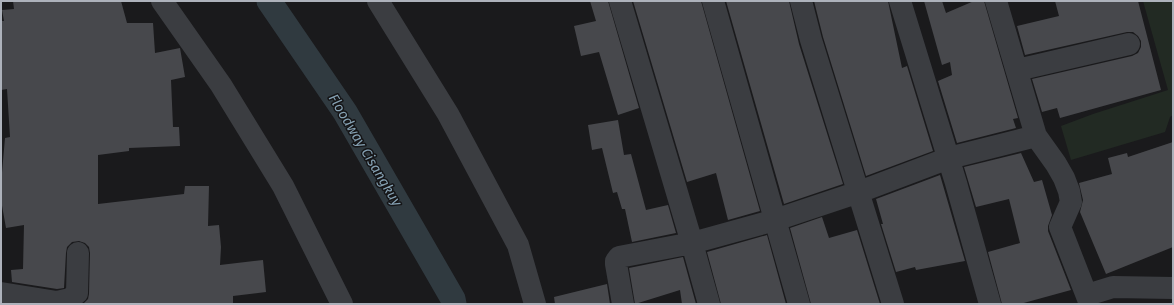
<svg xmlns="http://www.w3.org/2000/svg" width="1174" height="305" font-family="'Fira Sans',sans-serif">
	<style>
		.green { fill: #222a23 }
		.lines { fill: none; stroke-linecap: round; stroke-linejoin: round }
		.canal { stroke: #303a40; stroke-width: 25 }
		.building { fill: #47484c }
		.minor { stroke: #3b3d41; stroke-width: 22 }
		.labels { text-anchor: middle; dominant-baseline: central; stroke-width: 3; stroke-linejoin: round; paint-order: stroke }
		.water-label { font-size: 14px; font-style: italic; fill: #86a2b4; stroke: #151517 }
	</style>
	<rect width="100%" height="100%" fill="#1a1a1c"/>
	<path class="green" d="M 1143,1 L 1173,1 L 1173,115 L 1170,117 L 1165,132 L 1071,160 L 1061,126 L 1093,114 L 1168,90 Z"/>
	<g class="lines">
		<path class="canal" d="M 269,1 L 345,112 L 453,299 L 454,304"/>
	</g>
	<path class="building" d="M 13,1 L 121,1 L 127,23 L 153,23 L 155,53 L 180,48 L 185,77 L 171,80 L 173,127 L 179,127 L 180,146 L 129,148 L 129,151 L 98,155 L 98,204 L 184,194 L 185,186 L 209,186 L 208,226 L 219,225 L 221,247 L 220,265 L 263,260 L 266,292 L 233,296 L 233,304 L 83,304 L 88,299 L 89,294 L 90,253 L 89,247 L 85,243 L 79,241 L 72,242 L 67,247 L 66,253 L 64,288 L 57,289 L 12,282 L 11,270 L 23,269 L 24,225 L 6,228 L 1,200 L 1,184 L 5,138 L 10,137 L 7,89 L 1,90 L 1,21 L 4,21 L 2,10 L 14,9 Z
		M 590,1 L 608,1 L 639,108 L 618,115 L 599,52 L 581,56 L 574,26 L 596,21 Z
		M 633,1 L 701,1 L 760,211 L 728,220 L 716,173 L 687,182 Z
		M 726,1 L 789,1 L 799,44 L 843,184 L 784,204 Z
		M 814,1 L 888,1 L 902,68 L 907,66 L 933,151 L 866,176 L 823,37 Z
		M 924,1 L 942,1 L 946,13 L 974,1 L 984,1 L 1018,118 L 1013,119 L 1016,128 L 957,143 L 938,81 L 952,75 L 950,62 L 942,65 Z
		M 1055,1 L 1138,1 L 1161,90 L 1060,118 L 1057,108 L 1042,112 L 1032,79 L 1132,56 L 1138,53 L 1141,47 L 1141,41 L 1138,36 L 1133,32 L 1127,32 L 1025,55 L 1017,26 L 1059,16 Z
		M 618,120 L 624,155 L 631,154 L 646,210 L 668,205 L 676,233 L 632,242 L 625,209 L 622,209 L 617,192 L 613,193 L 602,148 L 592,150 L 588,125 Z
		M 1173,142 L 1173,247 L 1106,274 L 1080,212 L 1083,200 L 1079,183 L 1112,174 L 1108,158 L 1127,153 L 1128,157 Z
		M 1021,153 L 1034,182 L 1042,180 L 1052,215 L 1048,226 L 1048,231 L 1071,290 L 1020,304 L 1002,304 L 988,252 L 1020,243 L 1009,199 L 976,207 L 964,167 Z
		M 940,175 L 965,261 L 916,270 L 915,267 L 896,272 L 881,224 L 883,224 L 876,199 Z
		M 822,217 L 829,238 L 857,230 L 880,304 L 811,304 L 790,228 Z
		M 767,235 L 786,304 L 721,304 L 707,252 Z
		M 683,257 L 696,304 L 682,304 L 680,290 L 635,304 L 629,268 Z
		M 607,284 L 610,304 L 555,304 L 554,297 Z"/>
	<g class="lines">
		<path class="minor" d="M 162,1 L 221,85 L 283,186 L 342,304
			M 378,1 L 448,114 L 518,245 L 535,304
			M 620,1 L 692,243 L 709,304
			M 713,1 L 799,304
			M 801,1 L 811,40 L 893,304
			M 900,1 L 956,183 L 990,304
			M 996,1 L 1036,136 L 1056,164 L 1064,178 L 1069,191 L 1071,202 L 1060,227 L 1090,304
			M 1017,70 L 1129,44
			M 1,293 L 57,302 L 70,299 L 77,293 L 78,253
			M 1087,295 L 1113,287 L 1173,288
			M 623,304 L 616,264 L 616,261 L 619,257 L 692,243 L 775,220 L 859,192 L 949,158 L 1036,136"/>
	</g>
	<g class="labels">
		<g class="water-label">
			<text transform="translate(365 150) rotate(59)">Floodway Cisangkuy</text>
		</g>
	</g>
	<rect width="1174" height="305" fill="none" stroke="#adb2bb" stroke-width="4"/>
</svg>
